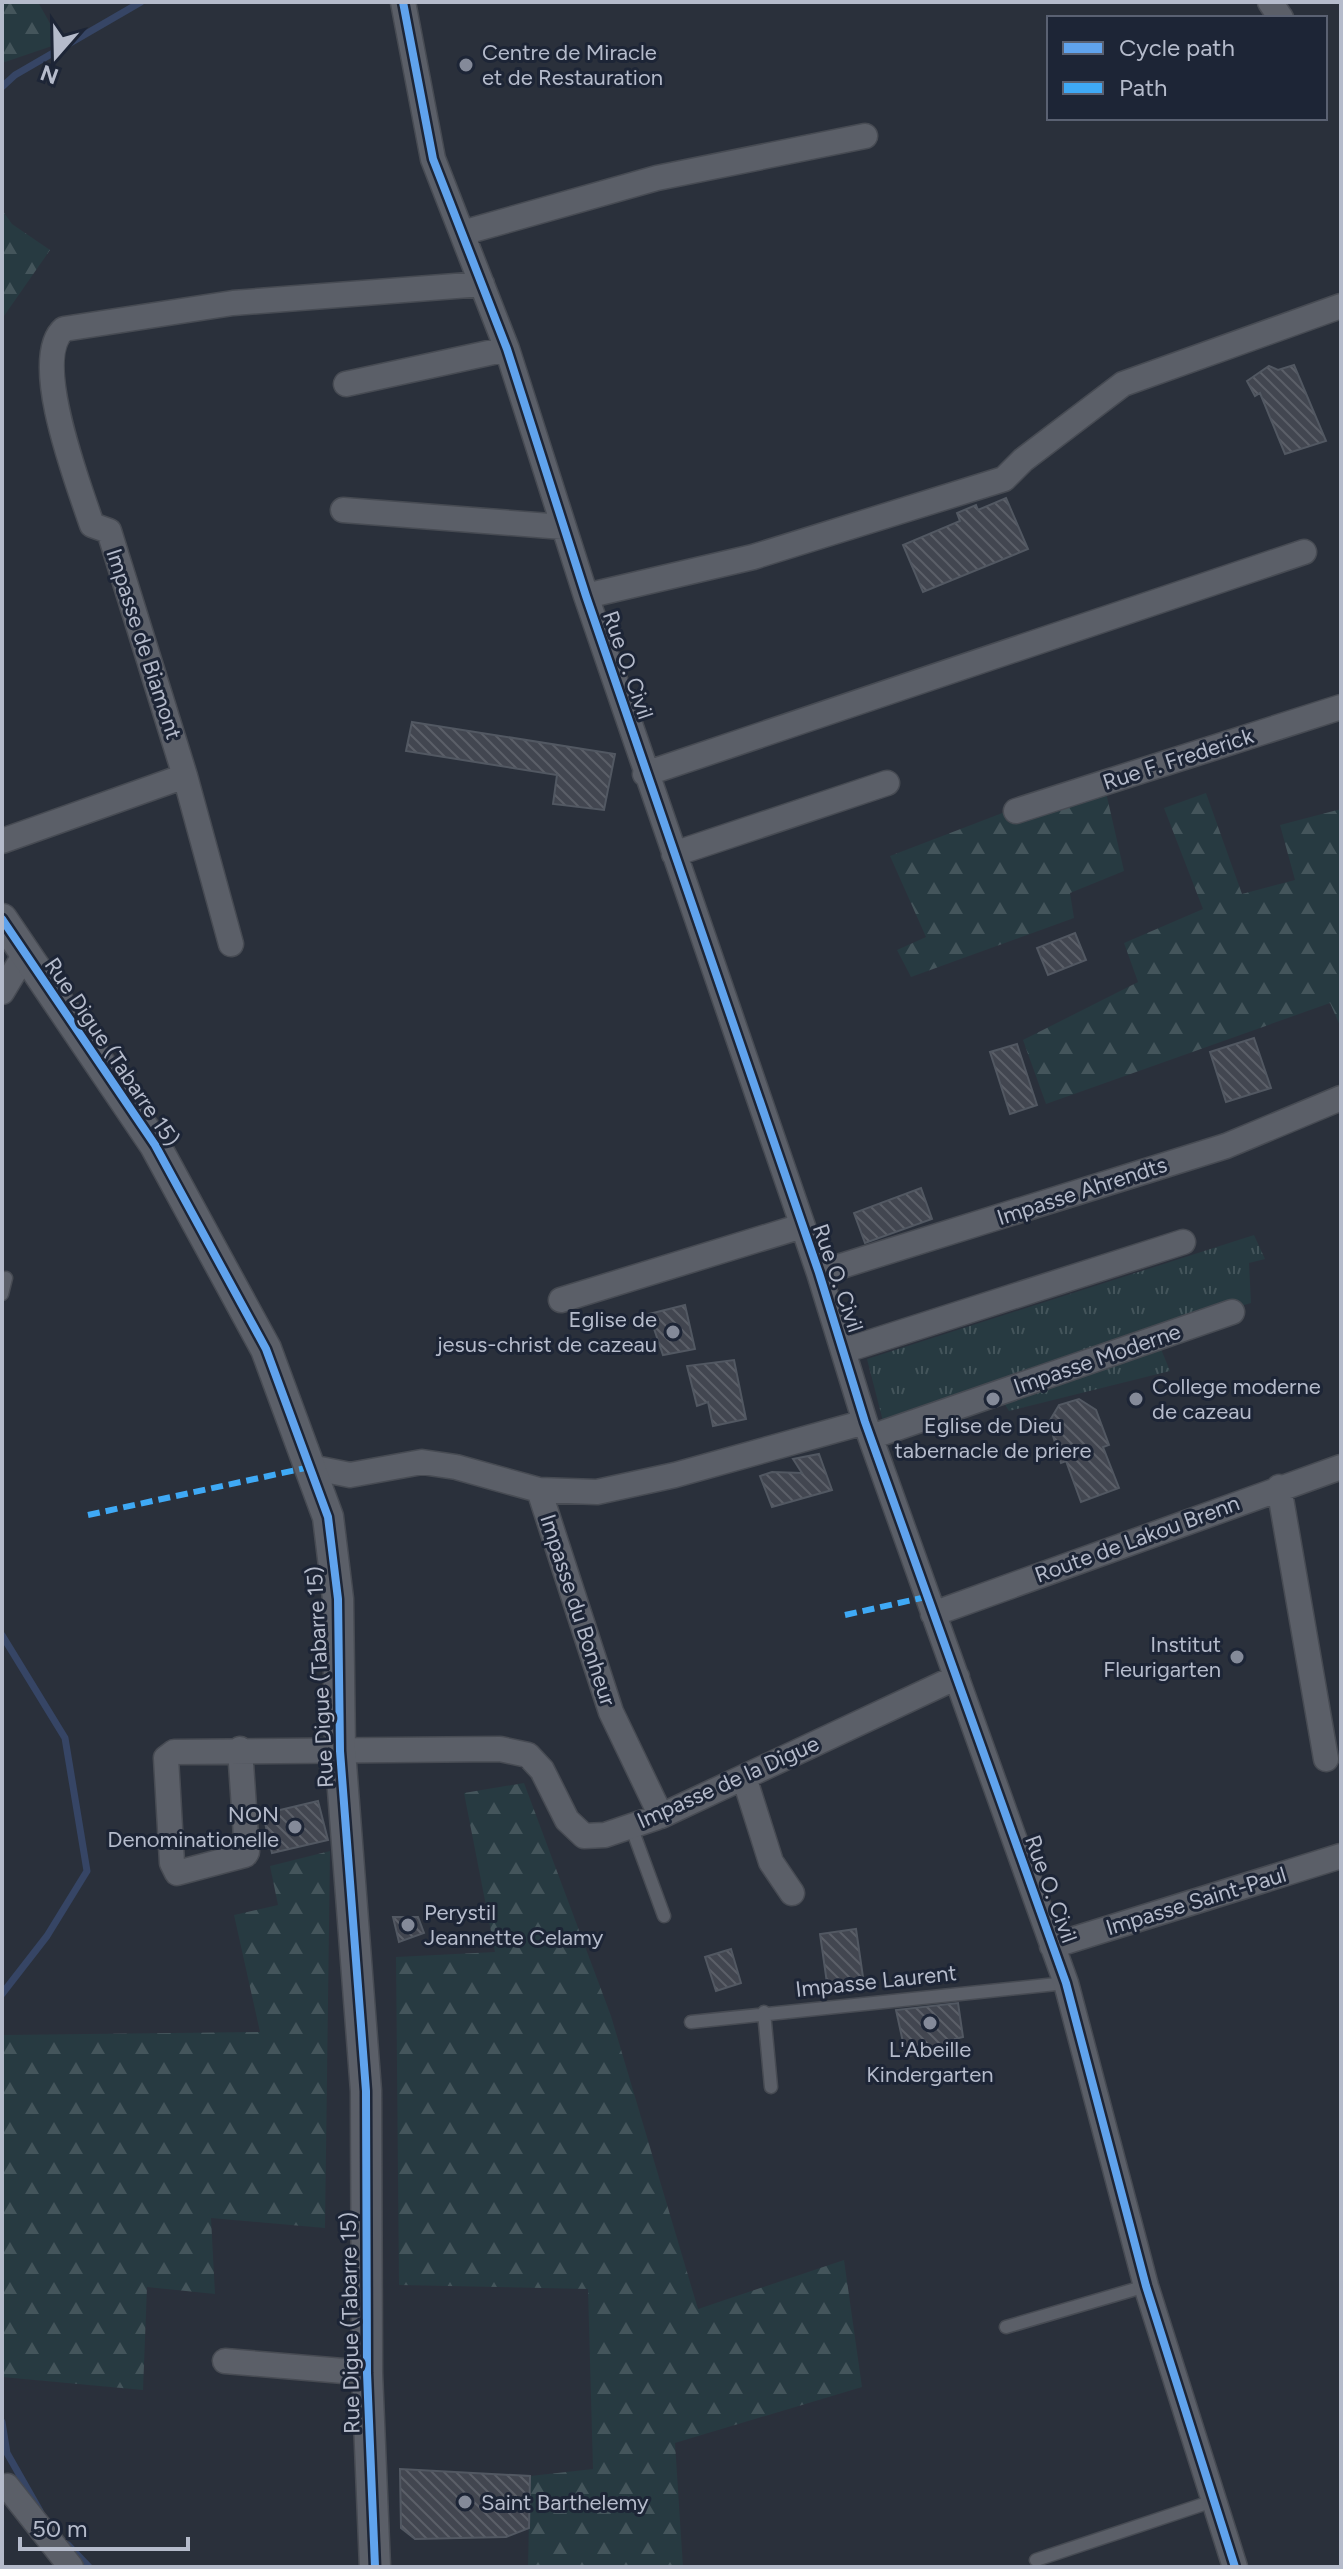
<svg xmlns="http://www.w3.org/2000/svg" width="1343" height="2569" font-family="Figtree,sans-serif">
	<style>
		.grass { fill: url(#grass-tufts) }
		.forest { fill: url(#forest-firs) }
		.lines { fill: none; stroke-linecap: round; stroke-linejoin: round }
		.stream { stroke: #364565; stroke-width: 7 }
		.building { fill: url(#building-back-hatch); stroke: #525862; stroke-width: 2 }
		.service-casing { stroke: #474b53; stroke-width: 15 }
		.minor-casing { stroke: #474b53; stroke-width: 27 }
		.tertiary-casing { stroke: #474b53; stroke-width: 33 }
		.service { stroke: #5b5f68; stroke-width: 12 }
		.minor { stroke: #5b5f68; stroke-width: 24 }
		.tertiary { stroke: #5b5f68; stroke-width: 30 }
		.quiet { stroke: #3fa9f5; stroke-width: 6; stroke-dasharray: 12 6; stroke-linecap: butt }
		.cycleway-casing { stroke: #1d2536; stroke-width: 13 }
		.cycleway { stroke: #60a3ed; stroke-width: 8 }
		.poi-dot { fill: #848a99; stroke: #1d2536; stroke-width: 3 }
		.labels { text-anchor: middle; dominant-baseline: central; stroke-width: 6; stroke-linejoin: round; paint-order: stroke }
		.poi-label { font-size: 22px; fill: #b5bbcb; stroke: #1d2536; text-anchor: start }
		.street-label { font-size: 22px; fill: #b5bbcb; stroke: #1d2536 }
	</style>
	<defs>
		<pattern id="grass-tufts" width="24" height="20" patternUnits="userSpaceOnUse" patternTransform="scale(2)"><rect width="24" height="20" fill="#273a41"/><path d="M3 7l-1-3M5 7V3M7 7l1-3M15 17l-1-3M17 17v-4M19 17l1-3" fill="none" stroke="#44555b"/></pattern>
		<pattern id="forest-firs" width="22" height="20" patternUnits="userSpaceOnUse" patternTransform="scale(2)"><rect width="22" height="20" fill="#273a41"/><path d="M5 1l3.5 6h-7zM16 11l3.5 6h-7z" fill="#44555b"/></pattern>
		<pattern id="building-back-hatch" width="6" height="6" patternUnits="userSpaceOnUse" patternTransform="scale(2)"><rect width="6" height="6" fill="#424650"/><path d="M-1 5l2 2M0 0l6 6M5-1l2 2" fill="none" stroke="#5b5f68"/></pattern>
	</defs>
	<rect width="100%" height="100%" fill="#2a303b"/>
	<path class="grass" d="M 1254,1235 L 1265,1259 L 1249,1263 L 1251,1303 L 1154,1332 L 1170,1371 L 1009,1411 L 1000,1397 L 885,1429 L 867,1359 Z"/>
	<path class="forest" d="M 2,2 L 38,2 L 61,43 L 2,63 Z
		M 2,210 L 12,224 L 50,250 L 4,316 L 2,325 Z
		M 1102,775 L 1124,871 L 1070,893 L 1074,918 L 911,977 L 897,950 L 926,937 L 890,856 Z
		M 1206,793 L 1242,894 L 1295,880 L 1280,825 L 1341,809 L 1341,1028 L 1330,1003 L 1046,1104 L 1023,1040 L 1138,982 L 1124,943 L 1203,909 L 1164,808 Z
		M 524,1783 L 611,2016 L 698,2309 L 844,2260 L 862,2387 L 675,2443 L 683,2567 L 528,2567 L 530,2476 L 593,2469 L 588,2289 L 399,2285 L 396,1957 L 495,1952 L 464,1793 Z
		M 330,1851 L 325,2228 L 211,2218 L 215,2294 L 147,2287 L 143,2390 L 2,2377 L 2,2035 L 260,2032 L 234,1915 L 278,1905 L 270,1866 Z"/>
	<g class="lines">
		<path class="stream" d="M 2,87 L 15,75 L 141,2
			M 2,1635 L 65,1738 L 87,1871 L 47,1936 L 2,1994
			M 2,2422 L 7,2453 L 40,2511
			M 68,2545 L 89,2567"/>
	</g>
	<path class="building" d="M 1294,365 L 1326,441 L 1285,454 L 1260,393 L 1255,396 L 1247,381 L 1269,366 L 1278,370 Z
		M 1006,498 L 1028,549 L 923,592 L 903,545 L 960,521 L 957,513 L 976,505 L 978,510 Z
		M 412,722 L 615,754 L 604,810 L 553,804 L 557,775 L 406,751 Z
		M 1075,933 L 1086,960 L 1048,975 L 1037,948 Z
		M 1254,1038 L 1271,1088 L 1226,1102 L 1210,1052 Z
		M 1017,1044 L 1037,1105 L 1010,1114 L 990,1052 Z
		M 921,1188 L 932,1219 L 865,1243 L 854,1213 Z
		M 685,1305 L 695,1349 L 663,1355 L 649,1314 Z
		M 734,1360 L 746,1419 L 713,1426 L 708,1402 L 697,1406 L 687,1366 Z
		M 1079,1399 L 1096,1410 L 1109,1445 L 1103,1447 L 1119,1488 L 1081,1502 L 1066,1461 L 1061,1463 L 1049,1422 L 1059,1405 Z
		M 819,1454 L 832,1490 L 772,1507 L 760,1476 L 772,1472 L 802,1473 L 793,1459 Z
		M 318,1801 L 328,1840 L 272,1853 L 263,1814 Z
		M 393,1917 L 418,1917 L 424,1933 L 399,1942 Z
		M 856,1929 L 864,1984 L 828,1990 L 820,1934 Z
		M 731,1949 L 741,1983 L 716,1991 L 705,1957 Z
		M 958,2003 L 963,2037 L 955,2039 L 958,2048 L 906,2056 L 896,2010 Z
		M 400,2469 L 530,2476 L 529,2528 L 506,2537 L 415,2539 L 401,2528 Z"/>
	<g class="lines">
		<defs>
			<path id="service" d="M 2,1294 L 6,1278
				M 631,1826 L 664,1916
				M 764,2012 L 771,2087
				M 691,2022 L 1066,1983
				M 1006,2327 L 1146,2286
				M 1036,2560 L 1213,2501"/>
			<path id="minor" d="M 403,2 L 433,159 L 507,349 L 586,596 L 819,1273 L 865,1422 L 1066,1983 L 1146,2286 L 1235,2567
				M 1270,2 L 1281,18
				M 462,233 L 657,178 L 865,136
				M 346,384 L 507,349
				M 343,510 L 563,527
				M 586,596 L 753,557 L 1004,479 L 1023,460 L 1123,384 L 1341,306
				M 645,774 L 1304,552
				M 185,776 L 231,944
				M 1016,811 L 1341,707
				M 2,841 L 185,776 L 109,531 L 92,525 C 79,486 29,358 64,329 L 233,303 L 482,284
				M 674,854 L 887,783
				M 2,992 L 25,954
				M 819,1273 L 1226,1146 L 1341,1098
				M 561,1300 L 802,1226
				M 843,1351 L 1183,1242
				M 871,1437 L 1232,1312
				M 310,1467 L 350,1475 L 422,1462 L 456,1467 L 539,1490
				M 1279,1487 L 1326,1759
				M 933,1614 L 1341,1467
				M 240,1749 L 247,1852 L 245,1855 L 177,1873 L 172,1863 L 166,1758 L 174,1752 L 500,1749 L 528,1755 L 542,1770 L 567,1820 L 584,1836 L 605,1835 L 661,1816 L 957,1677
				M 744,1777 L 771,1862 L 792,1893
				M 661,1816 L 611,1712 L 539,1490 L 597,1492 L 675,1475 L 865,1422
				M 1052,1946 L 1341,1856
				M 225,2361 L 367,2373
				M 7,2486 L 71,2567"/>
			<path id="tertiary" d="M 2,919 L 155,1145 L 266,1349 L 328,1517 L 338,1599 L 340,1751 L 366,2091 L 367,2373 L 375,2567"/>
		</defs>
		<use href="#service" class="service-casing"/>
		<use href="#minor" class="minor-casing"/>
		<use href="#tertiary" class="tertiary-casing"/>
		<use href="#service" class="service"/>
		<use href="#minor" class="minor"/>
		<use href="#tertiary" class="tertiary"/>
		<path class="quiet" d="M 88,1515 L 310,1467
			M 845,1615 L 926,1597"/>
		<defs>
			<path id="cycleway" d="M 403,2 L 433,159 L 507,349 L 586,596 L 819,1273 L 865,1422 L 1066,1983 L 1146,2286 L 1235,2567
				M 2,919 L 155,1145 L 266,1349 L 328,1517 L 338,1599 L 340,1751 L 366,2091 L 367,2373 L 375,2567"/>
		</defs>
		<use href="#cycleway" class="cycleway-casing"/>
		<use href="#cycleway" class="cycleway"/>
	</g>
	<g class="poi-dot">
		<circle cx="466" cy="65" r="8"/>
		<circle cx="673" cy="1332" r="8"/>
		<circle cx="993" cy="1399" r="8"/>
		<circle cx="1136" cy="1399" r="8"/>
		<circle cx="1237" cy="1657" r="8"/>
		<circle cx="295" cy="1827" r="8"/>
		<circle cx="408" cy="1925" r="8"/>
		<circle cx="930" cy="2023" r="8"/>
		<circle cx="465" cy="2502" r="8"/>
	</g>
	<g class="labels">
		<g class="poi-label">
			<text x="482" y="52">Centre de Miracle<tspan x="482" dy="25">et de Restauration</tspan></text>
			<text x="657" y="1319" text-anchor="end">Eglise de<tspan x="657" dy="25">jesus-christ de cazeau</tspan></text>
			<text x="1152" y="1386">College moderne<tspan x="1152" dy="25">de cazeau</tspan></text>
			<text x="993" y="1425" text-anchor="middle">Eglise de Dieu<tspan x="993" dy="25">tabernacle de priere</tspan></text>
			<text x="1221" y="1644" text-anchor="end">Institut<tspan x="1221" dy="25">Fleurigarten</tspan></text>
			<text x="279" y="1814" text-anchor="end">NON<tspan x="279" dy="25">Denominationelle</tspan></text>
			<text x="424" y="1912">Perystil<tspan x="424" dy="25">Jeannette Celamy</tspan></text>
			<text x="930" y="2049" text-anchor="middle">L'Abeille<tspan x="930" dy="25">Kindergarten</tspan></text>
			<text x="481" y="2502">Saint Barthelemy</text>
		</g>
		<g class="street-label">
			<text transform="translate(144 644) rotate(72)">Impasse de Biamont</text>
			<text transform="translate(628 665) rotate(71)">Rue O. Civil</text>
			<text transform="translate(1178 759) rotate(-18)">Rue F. Frederick</text>
			<text transform="translate(112 1052) rotate(56)">Rue Digue (Tabarre 15)</text>
			<text transform="translate(1082 1191) rotate(-18)">Impasse Ahrendts</text>
			<text transform="translate(838 1278) rotate(71)">Rue O. Civil</text>
			<text transform="translate(1097 1359) rotate(-19)">Impasse Moderne</text>
			<text transform="translate(1137 1539) rotate(-20)">Route de Lakou Brenn</text>
			<text transform="translate(578 1610) rotate(72)">Impasse du Bonheur</text>
			<text transform="translate(320 1677) rotate(-93)">Rue Digue (Tabarre 15)</text>
			<text transform="translate(728 1782) rotate(-24)">Impasse de la Digue</text>
			<text transform="translate(1051 1889) rotate(70)">Rue O. Civil</text>
			<text transform="translate(1196 1901) rotate(-17)">Impasse Saint-Paul</text>
			<text transform="translate(876 1981) rotate(-6)">Impasse Laurent</text>
			<text transform="translate(350 2323) rotate(-91)">Rue Digue (Tabarre 15)</text>
		</g>
	</g>
	<rect width="1343" height="2569" fill="none" stroke="#b5bbcb" stroke-width="8"/>
	<rect x="1047" y="16" width="280" height="104" fill="#1d2536" stroke="#5a6172" stroke-width="2"/>
	<rect x="1063" y="42" width="40" height="12" fill="#60a3ed" stroke="#5a6172" stroke-width="2"/>
	<text x="1119" y="56" font-size="24" fill="#b5bbcb">Cycle path</text>
	<rect x="1063" y="82" width="40" height="12" fill="#3fa9f5" stroke="#5a6172" stroke-width="2"/>
	<text x="1119" y="96" font-size="24" fill="#b5bbcb">Path</text>
	<g transform="translate(56 56) rotate(200)" stroke="#1d2536" stroke-width="6" paint-order="stroke">
	<path d="M0-6L14 30L0 20L-14 30Z" fill="#b5bbcb"/>
	<text y="-12" font-size="22" font-weight="bold" text-anchor="middle" fill="#b5bbcb">N</text>
	</g>
	<path d="M20 2537v12h168v-12" fill="none" stroke="#b5bbcb" stroke-width="4"/>
	<text x="32" y="2537" font-size="24" fill="#b5bbcb" stroke="#1d2536" stroke-width="6" paint-order="stroke">50 m</text>
</svg>
